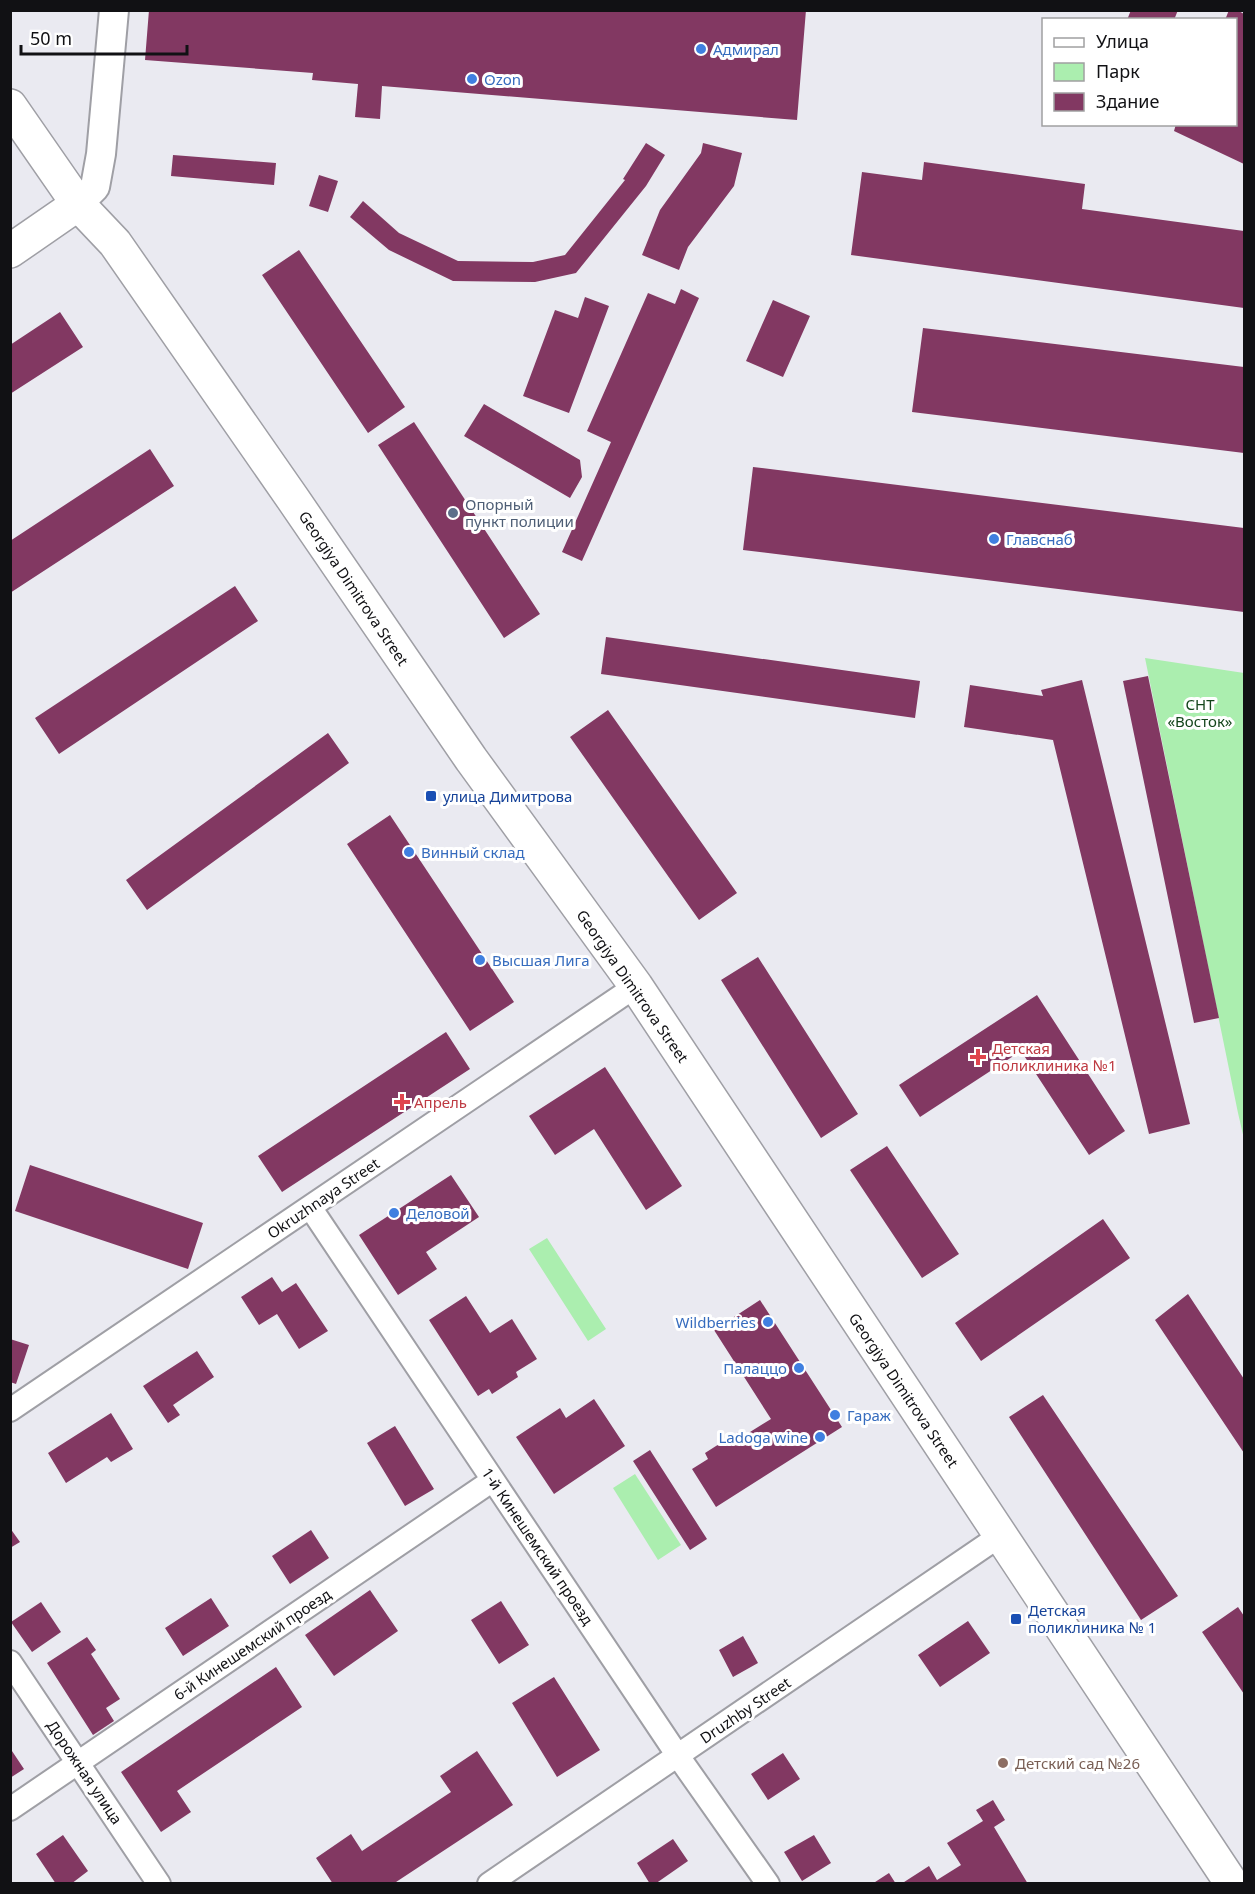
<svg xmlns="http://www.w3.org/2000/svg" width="1255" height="1894" font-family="'Noto Sans',sans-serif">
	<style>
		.green { fill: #abeeaf }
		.building { fill: #823862 }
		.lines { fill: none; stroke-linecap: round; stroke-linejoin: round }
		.minor-casing { stroke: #9f9fa5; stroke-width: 26 }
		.tertiary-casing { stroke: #9f9fa5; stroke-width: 32 }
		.secondary-casing { stroke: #9f9fa5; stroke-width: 36 }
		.minor { stroke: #fff; stroke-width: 22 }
		.tertiary { stroke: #fff; stroke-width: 28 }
		.secondary { stroke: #fff; stroke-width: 33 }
		.shop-dot { fill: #3f7fe0; stroke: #fff; stroke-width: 2 }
		.service-dot { fill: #5c6f8a; stroke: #fff; stroke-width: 2 }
		.transit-dot { fill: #1a4fb4; stroke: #fff; stroke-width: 2 }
		.health-dot { fill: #e0444e; stroke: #fff; stroke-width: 2 }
		.education-dot { fill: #8d6e63; stroke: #fff; stroke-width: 2 }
		.labels { text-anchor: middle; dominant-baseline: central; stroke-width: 6; stroke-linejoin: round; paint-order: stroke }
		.shop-label { font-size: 15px; fill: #366cbe; stroke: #fff; text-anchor: start }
		.service-label { font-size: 15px; fill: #4e5e75; stroke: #fff; text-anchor: start }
		.street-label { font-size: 15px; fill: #111114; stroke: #fff }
		.park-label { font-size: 15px; fill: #14451b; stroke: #fff }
		.transit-label { font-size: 15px; fill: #164399; stroke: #fff; text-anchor: start }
		.health-label { font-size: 15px; fill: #be3a42; stroke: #fff; text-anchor: start }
		.education-label { font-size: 15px; fill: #785e54; stroke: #fff; text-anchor: start }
	</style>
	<rect width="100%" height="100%" fill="#eaeaf1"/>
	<path class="green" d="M 1145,658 L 1244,673 L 1244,1139 L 1238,1113 Z
		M 547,1238 L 606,1329 L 588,1341 L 529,1249 Z
		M 635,1474 L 681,1545 L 658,1560 L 613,1488 Z"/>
	<path class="building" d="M 149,10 L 806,10 L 797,120 L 382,86 L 380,119 L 355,117 L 358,84 L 312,80 L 313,73 L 145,60 Z
		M 1131,10 L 1178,10 L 1174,20 L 1127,20 Z
		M 1229,10 L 1237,10 L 1244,14 L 1244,164 L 1174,131 L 1176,124 L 1236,124 L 1236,20 L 1225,20 Z
		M 646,143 L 665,155 L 646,186 L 576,273 L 535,282 L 453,281 L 389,250 L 350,217 L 363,201 L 399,233 L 458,261 L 533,262 L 565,255 L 625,180 L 623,179 Z
		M 703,143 L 742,153 L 734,186 L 688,247 L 679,270 L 642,255 L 660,210 L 701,153 Z
		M 173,155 L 276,163 L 274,185 L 171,176 Z
		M 924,162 L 1085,184 L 1082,209 L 1244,231 L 1244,308 L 851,255 L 862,172 L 922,180 Z
		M 319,175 L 338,181 L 328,212 L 309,206 Z
		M 299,250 L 405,407 L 368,433 L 262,275 Z
		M 681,289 L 699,298 L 582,561 L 562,552 L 611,442 L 587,431 L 648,293 L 675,304 Z
		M 585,297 L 609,306 L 569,413 L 523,396 L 555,310 L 578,318 Z
		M 773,300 L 810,316 L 783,377 L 746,361 Z
		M 60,312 L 83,347 L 10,394 L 10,345 Z
		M 923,328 L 1244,367 L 1244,453 L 912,412 Z
		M 484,404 L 580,460 L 582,477 L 570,498 L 464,436 Z
		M 414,422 L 540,614 L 504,638 L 378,445 Z
		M 150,449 L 174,486 L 10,593 L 10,541 Z
		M 753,467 L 1244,528 L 1244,612 L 743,550 Z
		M 235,586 L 258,621 L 59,754 L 35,718 Z
		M 606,637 L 920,681 L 915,718 L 601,674 Z
		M 1148,676 L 1219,1018 L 1194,1023 L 1123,681 Z
		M 1082,680 L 1190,1124 L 1149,1134 L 1053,740 L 964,727 L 970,685 L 1043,696 L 1041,690 Z
		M 608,710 L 737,893 L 699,920 L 570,737 Z
		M 328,733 L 349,763 L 147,910 L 126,880 Z
		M 390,815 L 514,1002 L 470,1031 L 347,844 Z
		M 758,957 L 858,1114 L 821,1138 L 721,980 Z
		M 1037,995 L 1125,1131 L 1089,1155 L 1021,1051 L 920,1117 L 899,1085 Z
		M 446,1032 L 470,1069 L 282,1192 L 258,1156 Z
		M 605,1067 L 682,1186 L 646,1210 L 594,1129 L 555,1155 L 529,1116 Z
		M 887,1146 L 959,1254 L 922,1278 L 850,1170 Z
		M 30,1165 L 203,1223 L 188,1269 L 15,1211 Z
		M 451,1175 L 479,1217 L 426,1252 L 437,1269 L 398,1295 L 359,1235 Z
		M 1103,1219 L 1130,1258 L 981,1361 L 955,1323 Z
		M 272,1277 L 282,1292 L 296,1283 L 328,1331 L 299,1349 L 277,1314 L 259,1325 L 241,1297 Z
		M 1188,1294 L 1244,1379 L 1244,1453 L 1155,1320 Z
		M 466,1296 L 490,1333 L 512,1319 L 537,1359 L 516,1372 L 518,1377 L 492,1394 L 489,1389 L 478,1396 L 429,1320 Z
		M 760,1300 L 842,1427 L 716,1507 L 692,1469 L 708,1459 L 705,1453 L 738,1432 L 742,1437 L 771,1419 L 714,1330 Z
		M 10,1339 L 29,1345 L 16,1384 L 10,1382 Z
		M 197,1351 L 214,1377 L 173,1405 L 180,1415 L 168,1423 L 143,1386 Z
		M 1043,1395 L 1178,1596 L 1141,1620 L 1009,1417 Z
		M 594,1399 L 625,1446 L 554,1494 L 516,1437 L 560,1408 L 566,1418 Z
		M 111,1413 L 133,1449 L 111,1462 L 107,1457 L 66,1483 L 48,1453 Z
		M 395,1426 L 434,1489 L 405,1506 L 367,1443 Z
		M 650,1450 L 707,1539 L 690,1550 L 633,1461 Z
		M 10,1528 L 20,1542 L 10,1548 Z
		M 311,1530 L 329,1558 L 290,1584 L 272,1556 Z
		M 370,1590 L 398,1631 L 334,1676 L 305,1635 Z
		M 211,1598 L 229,1626 L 183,1656 L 165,1628 Z
		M 501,1601 L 529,1645 L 499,1664 L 471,1620 Z
		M 41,1602 L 61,1632 L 32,1652 L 11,1622 Z
		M 1238,1607 L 1244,1616 L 1244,1694 L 1202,1632 Z
		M 968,1621 L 990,1653 L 940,1687 L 918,1655 Z
		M 743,1636 L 758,1663 L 733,1677 L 719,1650 Z
		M 87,1637 L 96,1650 L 91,1654 L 120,1699 L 106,1708 L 114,1721 L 93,1735 L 47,1663 Z
		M 276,1667 L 302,1707 L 177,1791 L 191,1812 L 161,1832 L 121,1772 Z
		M 554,1677 L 600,1750 L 557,1777 L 512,1703 Z
		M 10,1748 L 24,1769 L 10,1778 Z
		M 477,1751 L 513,1805 L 393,1884 L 333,1884 L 316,1858 L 351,1834 L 362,1851 L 451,1792 L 440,1776 Z
		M 783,1753 L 800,1779 L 768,1800 L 751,1774 Z
		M 993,1800 L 1005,1820 L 994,1827 L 1028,1884 L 901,1884 L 929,1866 L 937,1880 L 961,1865 L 947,1843 L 983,1821 L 976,1810 Z
		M 63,1835 L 88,1871 L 71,1884 L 56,1884 L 36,1854 Z
		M 814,1835 L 831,1863 L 802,1881 L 784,1852 Z
		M 673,1839 L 688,1861 L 655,1884 L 650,1884 L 637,1863 Z
		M 889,1873 L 896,1884 L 872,1884 Z"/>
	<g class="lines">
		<defs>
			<path id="minor" d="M 310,1207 L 678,1756 L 768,1884
				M 10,1410 L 636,986
				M 10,1662 L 159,1884
				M 10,1809 L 493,1480
				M 489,1884 L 1001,1535"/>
			<path id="tertiary" d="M 78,204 L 95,187 L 101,154 L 114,10"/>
			<path id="secondary" d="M 10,106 L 78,204 L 115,243 L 293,499 L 471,759 L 636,986 L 1232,1884
				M 10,251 L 78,204"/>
		</defs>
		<use href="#minor" class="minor-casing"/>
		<use href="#tertiary" class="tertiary-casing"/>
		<use href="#secondary" class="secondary-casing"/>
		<use href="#minor" class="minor"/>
		<use href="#tertiary" class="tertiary"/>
		<use href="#secondary" class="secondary"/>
	</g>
	<g class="shop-dot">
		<circle cx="701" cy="49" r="6"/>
		<circle cx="472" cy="79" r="6"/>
		<circle cx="994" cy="539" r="6"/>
		<circle cx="409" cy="852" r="6"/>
		<circle cx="480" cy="960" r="6"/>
		<circle cx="394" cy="1213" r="6"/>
		<circle cx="768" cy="1322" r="6"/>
		<circle cx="799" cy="1368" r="6"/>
		<circle cx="835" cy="1415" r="6"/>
		<circle cx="820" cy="1437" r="6"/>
	</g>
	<circle class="service-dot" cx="453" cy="513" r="6"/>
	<g class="transit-dot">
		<rect x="425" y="790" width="12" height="12" rx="3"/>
		<rect x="1010" y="1613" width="12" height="12" rx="3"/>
	</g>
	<g class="health-dot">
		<path d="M975 1048h6v6h6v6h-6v6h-6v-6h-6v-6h6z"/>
		<path d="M399 1093h6v6h6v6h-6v6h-6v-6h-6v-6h6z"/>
	</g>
	<circle class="education-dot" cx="1003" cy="1763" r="6"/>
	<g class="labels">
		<g class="shop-label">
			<text x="713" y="49">Адмирал</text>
			<text x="484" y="79">Ozon</text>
			<text x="1006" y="539">Главснаб</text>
			<text x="421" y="852">Винный склад</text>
			<text x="492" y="960">Высшая Лига</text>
			<text x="406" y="1213">Деловой</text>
			<text x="756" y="1322" text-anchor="end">Wildberries</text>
			<text x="787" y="1368" text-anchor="end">Палаццо</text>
			<text x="847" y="1415">Гараж</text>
			<text x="808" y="1437" text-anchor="end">Ladoga wine</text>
		</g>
		<g class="service-label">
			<text x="465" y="504">Опорный<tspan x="465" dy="17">пункт полиции</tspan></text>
		</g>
		<g class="street-label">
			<text transform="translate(354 588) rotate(56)">Georgiya Dimitrova Street</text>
			<text transform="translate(633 986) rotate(55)">Georgiya Dimitrova Street</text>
			<text transform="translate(323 1198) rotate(-34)">Okruzhnaya Street</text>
			<text transform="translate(904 1390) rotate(56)">Georgiya Dimitrova Street</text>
			<text transform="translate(538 1546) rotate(56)">1-й Кинешемский проезд</text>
			<text transform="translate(252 1644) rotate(-34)">6-й Кинешемский проезд</text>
			<text transform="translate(745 1710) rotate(-34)">Druzhby Street</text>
			<text transform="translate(85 1772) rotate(56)">Дорожная улица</text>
		</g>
		<g class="park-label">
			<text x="1200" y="704">СНТ<tspan x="1200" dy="17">«Восток»</tspan></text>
		</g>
		<g class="transit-label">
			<text x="443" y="796">улица Димитрова</text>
			<text x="1028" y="1610">Детская<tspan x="1028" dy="17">поликлиника № 1</tspan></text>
		</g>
		<g class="health-label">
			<text x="992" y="1048">Детская<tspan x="992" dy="17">поликлиника №1</tspan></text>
			<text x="414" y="1102">Апрель</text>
		</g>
		<g class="education-label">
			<text x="1015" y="1763">Детский сад №26</text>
		</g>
	</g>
	<rect width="1255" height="1894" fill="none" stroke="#111114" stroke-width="24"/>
	<rect x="1042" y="18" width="195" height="108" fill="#ffffff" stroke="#a0a0a1" stroke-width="1.5"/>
	<rect x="1054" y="38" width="30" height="9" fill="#ffffff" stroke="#a0a0a1" stroke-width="1.5"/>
	<text x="1096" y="48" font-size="18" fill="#111114">Улица</text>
	<rect x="1054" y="63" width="30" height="18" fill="#abeeaf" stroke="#a0a0a1" stroke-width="1.5"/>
	<text x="1096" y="78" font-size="18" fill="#111114">Парк</text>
	<rect x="1054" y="93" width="30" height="18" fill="#823862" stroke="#a0a0a1" stroke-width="1.5"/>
	<text x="1096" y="108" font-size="18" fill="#111114">Здание</text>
	<path d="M21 45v9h166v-9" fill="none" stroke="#111114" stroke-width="3"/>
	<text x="30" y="45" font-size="18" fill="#111114" stroke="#ffffff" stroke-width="4.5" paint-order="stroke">50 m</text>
</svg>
